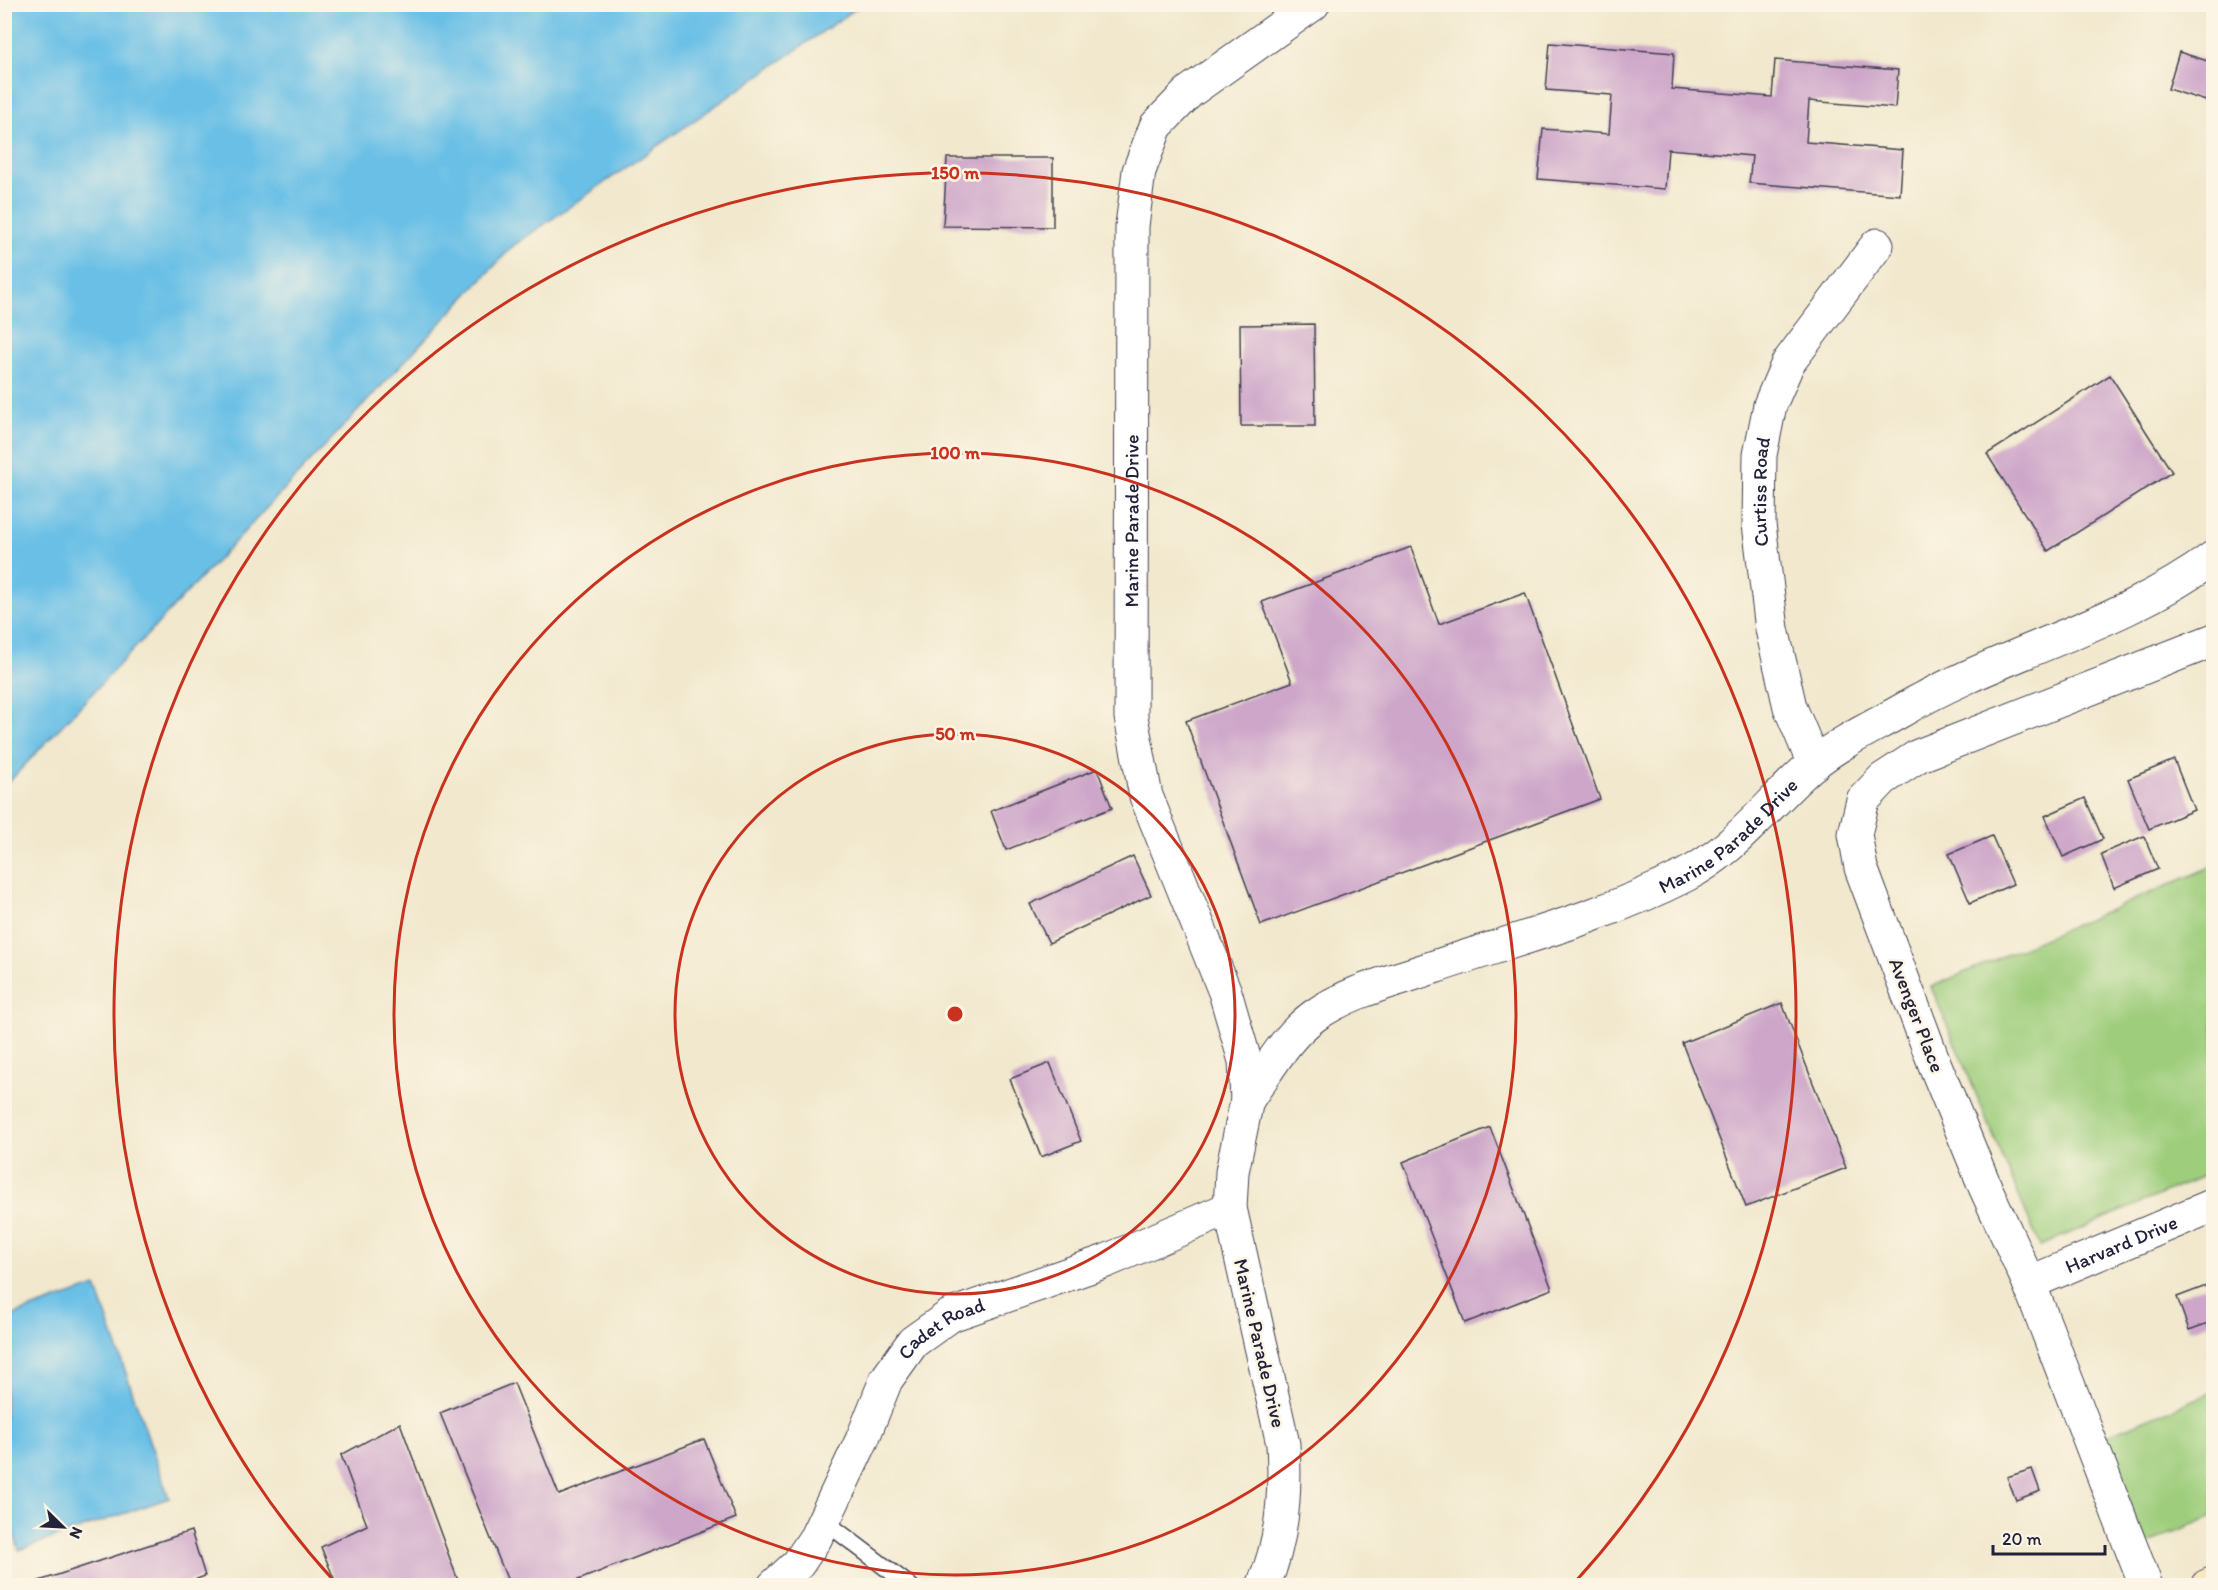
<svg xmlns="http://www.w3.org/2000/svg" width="2218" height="1590" font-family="Itim,sans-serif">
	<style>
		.green { fill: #9ecd7b; stroke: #60785b; stroke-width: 1.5 }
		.water { fill: #69bfe6; stroke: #467090; stroke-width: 1.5 }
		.building { fill: #cda6c9 }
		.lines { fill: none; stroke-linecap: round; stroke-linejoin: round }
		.lane-casing { stroke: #414051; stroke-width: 19 }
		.street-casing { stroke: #414051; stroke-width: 35 }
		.secondary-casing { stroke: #414051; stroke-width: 35 }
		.lane { stroke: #fff; stroke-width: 16 }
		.street { stroke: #fff; stroke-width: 33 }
		.secondary { stroke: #f8e8c3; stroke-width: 33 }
		.ring { fill: none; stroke: #c8321e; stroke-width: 3 }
		.labels { text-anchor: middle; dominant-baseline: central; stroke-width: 5; stroke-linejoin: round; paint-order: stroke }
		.street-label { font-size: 20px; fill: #22223b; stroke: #fcf5e5 }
		.centre { fill: #c8321e; stroke: #fcf5e5; stroke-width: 3 }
		.ring-label { font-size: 18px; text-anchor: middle; font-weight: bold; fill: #c8321e; stroke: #fcf5e5; stroke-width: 5; stroke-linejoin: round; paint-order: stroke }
	</style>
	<rect width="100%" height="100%" fill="#fcf5e5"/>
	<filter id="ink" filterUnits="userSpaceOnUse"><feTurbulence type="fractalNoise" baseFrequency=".0167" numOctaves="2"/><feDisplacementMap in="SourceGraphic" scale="12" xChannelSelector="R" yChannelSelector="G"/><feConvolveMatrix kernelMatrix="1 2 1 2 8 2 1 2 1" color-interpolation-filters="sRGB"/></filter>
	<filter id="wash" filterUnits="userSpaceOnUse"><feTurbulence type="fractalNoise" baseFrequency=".008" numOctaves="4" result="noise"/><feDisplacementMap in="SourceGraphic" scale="24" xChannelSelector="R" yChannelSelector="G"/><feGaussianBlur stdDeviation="1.35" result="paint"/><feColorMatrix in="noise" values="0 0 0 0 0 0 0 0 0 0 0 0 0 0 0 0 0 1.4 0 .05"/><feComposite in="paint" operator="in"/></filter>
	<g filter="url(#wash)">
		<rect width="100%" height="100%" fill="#f1e8cd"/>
		<path class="green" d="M 2213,866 L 2213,1172 L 2040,1246 L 1931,987 Z
			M 2213,1392 L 2213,1516 L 2146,1544 L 2103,1437 Z"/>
		<path class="water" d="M 5,4 L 861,4 L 861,5 L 513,246 L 5,786 Z
			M 96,1286 L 169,1498 L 19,1550 L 5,1508 L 5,1318 Z"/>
		<g id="blocks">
			<path class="building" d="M 1550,43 L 1674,53 L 1672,89 L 1772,97 L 1775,60 L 1898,70 L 1895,108 L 1809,101 L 1806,142 L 1903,150 L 1900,195 L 1749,183 L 1752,156 L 1668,149 L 1665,189 L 1538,179 L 1543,129 L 1609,134 L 1612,95 L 1546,90 Z
				M 2179,52 L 2214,63 L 2214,76 L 2206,101 L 2168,89 Z
				M 947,158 L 1053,158 L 1053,227 L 943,226 Z
				M 1314,324 L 1315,426 L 1241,426 L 1240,325 Z
				M 2110,375 L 2172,472 L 2048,551 L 1987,454 Z
				M 1411,547 L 1439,624 L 1525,593 L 1600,799 L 1261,925 L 1186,721 L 1292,682 L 1262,602 Z
				M 2174,760 L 2194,810 L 2149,829 L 2128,779 Z
				M 1097,769 L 1112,808 L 1006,850 L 991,811 Z
				M 2085,798 L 2103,839 L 2063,857 L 2045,816 Z
				M 1992,836 L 2013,884 L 1970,903 L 1949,854 Z
				M 2144,836 L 2158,869 L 2114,888 L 2101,854 Z
				M 1133,856 L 1151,895 L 1049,943 L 1030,904 Z
				M 1782,1003 L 1846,1168 L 1746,1207 L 1682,1043 Z
				M 1050,1063 L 1081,1141 L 1041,1157 L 1010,1079 Z
				M 1490,1127 L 1552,1289 L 1465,1323 L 1403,1162 Z
				M 2214,1283 L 2214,1321 L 2189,1330 L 2177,1297 Z
				M 514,1383 L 559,1495 L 704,1439 L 736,1518 L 563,1586 L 510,1586 L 440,1413 Z
				M 400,1423 L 460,1586 L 337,1586 L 321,1547 L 367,1525 L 341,1455 Z
				M 2032,1469 L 2040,1491 L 2016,1500 L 2007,1477 Z
				M 191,1531 L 205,1576 L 177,1586 L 24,1586 Z"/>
		</g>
	</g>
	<g filter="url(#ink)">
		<use href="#blocks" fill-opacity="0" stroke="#414051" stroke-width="1.5"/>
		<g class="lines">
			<defs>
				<path id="lane" d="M 823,1520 L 910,1586"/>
				<g id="street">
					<path id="s1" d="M 1814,764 L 1790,707 L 1772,629 L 1759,524 L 1760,455 L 1770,405 L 1788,363 L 1877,245"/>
					<path id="s2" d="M 1247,1100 C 1267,1072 1285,1037 1314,1016 C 1349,991 1394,981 1434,967 C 1518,939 1605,916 1684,876 C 1736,850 1769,802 1812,765 C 1837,744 1871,728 1899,712 C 2000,652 2118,628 2214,557"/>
					<path id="s3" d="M 2029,1283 L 2214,1205"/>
					<path id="s4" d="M 774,1586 L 798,1564 L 816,1537 L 862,1440 L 886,1380 L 913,1342 L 951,1315 L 1106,1261 L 1230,1208"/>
					<path id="s5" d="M 1263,1586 C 1283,1542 1286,1492 1283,1444 L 1230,1208 L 1232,1172 L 1247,1100 L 1245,1061 L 1225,992 L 1146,796 L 1131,717 L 1132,226 L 1139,171 L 1156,126 L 1189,92 L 1313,4"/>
					<path d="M 2146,1586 L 2029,1283 L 1986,1189 L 1935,1065 L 1861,868 L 1855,834 L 1863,800 L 1883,779 L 1918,756 L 2214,640"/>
				</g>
				<path id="secondary" d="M 2207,1586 L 2214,1583"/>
			</defs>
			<use href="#lane" class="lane-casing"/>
			<use href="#street" class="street-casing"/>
			<use href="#secondary" class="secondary-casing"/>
			<use href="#lane" class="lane"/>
			<use href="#street" class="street"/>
			<use href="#secondary" class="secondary"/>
		</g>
	</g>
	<g class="ring">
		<circle cx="955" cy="1014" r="280"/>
		<circle cx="955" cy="1014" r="561"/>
		<path d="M335 1582A841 841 0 1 1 1575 1582"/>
	</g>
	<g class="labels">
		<g class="street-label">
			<text stroke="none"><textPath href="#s1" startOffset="280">Curtiss Road</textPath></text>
			<text stroke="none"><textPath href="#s5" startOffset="1095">Marine Parade Drive</textPath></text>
			<text stroke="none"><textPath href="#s2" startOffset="564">Marine Parade Drive</textPath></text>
			<text transform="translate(1917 1015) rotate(69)">Avenger Place</text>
			<text stroke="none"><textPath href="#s3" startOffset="100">Harvard Drive</textPath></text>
			<text stroke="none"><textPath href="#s4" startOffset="315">Cadet Road</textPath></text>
			<text transform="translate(1260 1343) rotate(77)">Marine Parade Drive</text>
		</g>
	</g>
	<circle cx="955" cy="1014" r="9" class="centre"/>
	<g class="ring-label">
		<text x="955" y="179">150 m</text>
		<text x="955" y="459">100 m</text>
		<text x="955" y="740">50 m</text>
	</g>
	<rect width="2218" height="1590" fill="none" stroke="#fcf5e5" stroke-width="24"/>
	<g transform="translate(63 1527) rotate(114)" stroke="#fcf5e5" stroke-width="4.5" paint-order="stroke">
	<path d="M0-4.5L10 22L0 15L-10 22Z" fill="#22223b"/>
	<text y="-9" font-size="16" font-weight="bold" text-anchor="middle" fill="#22223b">N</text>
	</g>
	<path d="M1993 1545v9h112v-9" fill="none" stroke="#22223b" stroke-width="3"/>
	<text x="2002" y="1545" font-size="18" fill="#22223b" stroke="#fcf5e5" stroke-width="4.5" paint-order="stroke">20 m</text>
</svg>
